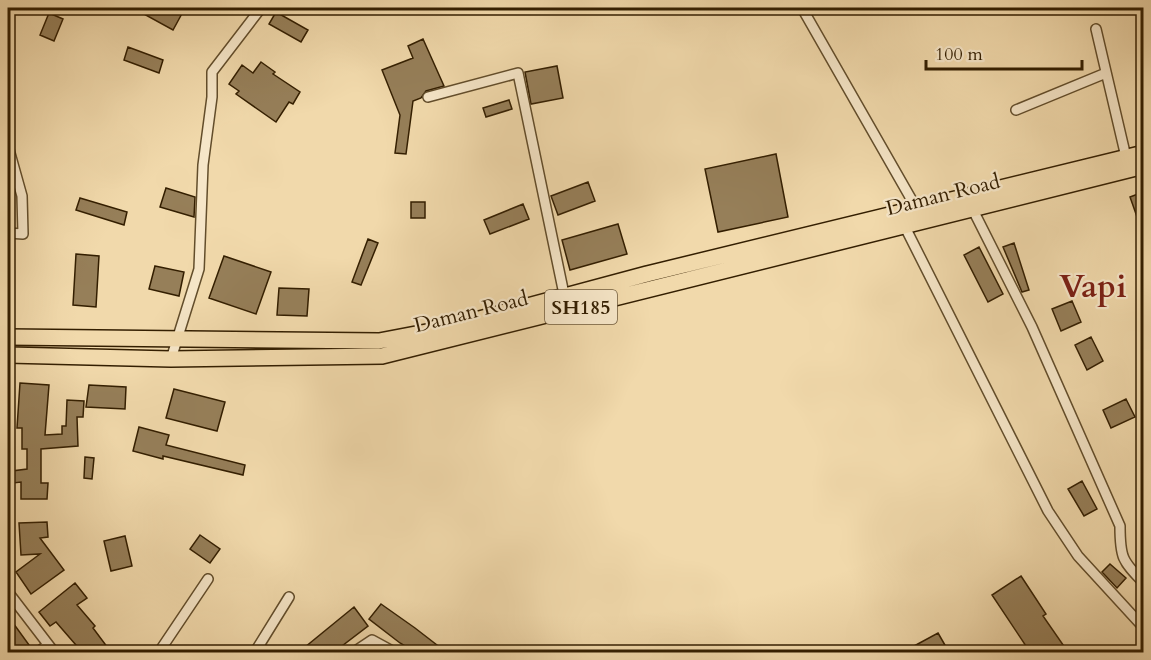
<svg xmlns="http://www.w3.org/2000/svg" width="1151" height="660" font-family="Cardo,serif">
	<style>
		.building { fill: #967f59; stroke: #331e00; stroke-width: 1.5 }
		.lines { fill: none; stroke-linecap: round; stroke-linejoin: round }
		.minor-casing { stroke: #624d2b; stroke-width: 12 }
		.primary-casing { stroke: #331e00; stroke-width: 18 }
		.minor { stroke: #f6e6c8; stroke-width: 9 }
		.primary { stroke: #f1d9ab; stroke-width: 15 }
		.labels { text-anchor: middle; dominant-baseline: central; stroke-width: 4.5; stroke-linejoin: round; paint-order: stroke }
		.shield { fill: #f6e6c8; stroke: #6e5a3c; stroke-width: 1.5 }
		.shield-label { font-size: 20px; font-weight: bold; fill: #331e00 }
		.street-label { font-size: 21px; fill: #331e00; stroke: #f6e6c8 }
		.town-label { font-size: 33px; font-weight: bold; fill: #7a1f14; stroke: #f6e6c8 }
	</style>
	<rect width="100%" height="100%" fill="#f1d9ab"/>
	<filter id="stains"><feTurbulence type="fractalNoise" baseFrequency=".00333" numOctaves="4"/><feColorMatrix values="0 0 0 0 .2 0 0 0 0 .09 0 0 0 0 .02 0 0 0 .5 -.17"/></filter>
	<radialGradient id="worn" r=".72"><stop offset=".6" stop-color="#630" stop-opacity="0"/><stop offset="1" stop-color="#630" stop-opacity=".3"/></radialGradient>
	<path class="building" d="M 145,8 L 185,8 L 173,30 L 142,13 Z
		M 276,12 L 308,30 L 301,42 L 269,24 Z
		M 49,13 L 63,19 L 54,41 L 40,35 Z
		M 423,39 L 444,86 L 426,91 L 421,98 L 413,101 L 406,154 L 395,153 L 400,115 L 382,70 L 413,58 L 408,46 Z
		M 128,47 L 163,60 L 159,73 L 124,60 Z
		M 261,62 L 275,72 L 273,74 L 300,92 L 293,104 L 289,102 L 276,122 L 236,94 L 239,91 L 229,84 L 242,65 L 253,73 Z
		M 557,66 L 563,98 L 531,104 L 525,72 Z
		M 509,100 L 512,109 L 486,117 L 483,108 Z
		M 776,154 L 788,217 L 718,232 L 705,169 Z
		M 588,182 L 595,201 L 558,215 L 551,196 Z
		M 166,188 L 195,197 L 194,217 L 160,207 Z
		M 1143,192 L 1143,231 L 1142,231 L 1130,197 Z
		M 80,198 L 127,212 L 124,225 L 76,210 Z
		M 411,202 L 425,202 L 425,218 L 411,218 Z
		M 523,204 L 529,219 L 490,234 L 484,220 Z
		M 618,224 L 627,254 L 570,270 L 562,240 Z
		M 368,239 L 378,243 L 361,285 L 352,282 Z
		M 1014,243 L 1029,290 L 1022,292 L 1003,247 Z
		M 979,247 L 1003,294 L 988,302 L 964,255 Z
		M 76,254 L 99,256 L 96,307 L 73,305 Z
		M 224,256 L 271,272 L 256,314 L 209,298 Z
		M 155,266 L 184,272 L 179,296 L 149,289 Z
		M 279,288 L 309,289 L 307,316 L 277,315 Z
		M 1072,301 L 1081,322 L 1061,331 L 1052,309 Z
		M 1091,337 L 1103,361 L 1087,370 L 1075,345 Z
		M 20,383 L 49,385 L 45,435 L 62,434 L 62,426 L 66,426 L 67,400 L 84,401 L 83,417 L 77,417 L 78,446 L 41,449 L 41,483 L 48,483 L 47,499 L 21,499 L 21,482 L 13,483 L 12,471 L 27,469 L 27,449 L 22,449 L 22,428 L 17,428 Z
		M 89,385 L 126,387 L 125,409 L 86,407 Z
		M 174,389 L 225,402 L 217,431 L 166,418 Z
		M 1126,399 L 1135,417 L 1111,428 L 1103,410 Z
		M 139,427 L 169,435 L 166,445 L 245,465 L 243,475 L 163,456 L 163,459 L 133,451 Z
		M 85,457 L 94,458 L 92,479 L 84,478 Z
		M 1082,481 L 1097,509 L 1084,516 L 1068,489 Z
		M 47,522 L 48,537 L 40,538 L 64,570 L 31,594 L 16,572 L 40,554 L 21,555 L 19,523 Z
		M 200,535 L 220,549 L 210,563 L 190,549 Z
		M 125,536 L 132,566 L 111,571 L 104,541 Z
		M 1110,564 L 1126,578 L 1117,588 L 1102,572 Z
		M 1021,576 L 1046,614 L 1043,616 L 1068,652 L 1016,652 L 1026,646 L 992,595 Z
		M 75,583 L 87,598 L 77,605 L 95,626 L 93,628 L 108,648 L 102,652 L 82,652 L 56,622 L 50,626 L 39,612 Z
		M 381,604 L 415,628 L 446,652 L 415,652 L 400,643 L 369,619 Z
		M 354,607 L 368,626 L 334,652 L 299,652 Z
		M 8,616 L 32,649 L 28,652 L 8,652 Z
		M 938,633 L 949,652 L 903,652 Z"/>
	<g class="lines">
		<defs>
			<path id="minor" d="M 802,8 L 918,211
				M 1096,29 L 1126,157
				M 428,97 L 518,73 L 565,299
				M 1016,110 L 1106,73
				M 8,146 L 22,196 L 23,234 L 8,233
				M 970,204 L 1032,327 L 1120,526 C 1120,557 1122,561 1144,583
				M 905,227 L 1048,511 L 1078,556 L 1144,628
				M 171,359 L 199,269 L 203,165 L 212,97 L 212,72 L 261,8
				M 8,592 L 54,652
				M 38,652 L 48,645
				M 159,652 L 208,579
				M 255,652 L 289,597
				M 354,652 L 372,640 L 394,652"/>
			<path id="primary" d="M 8,337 L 379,341 L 442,329 L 647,274 L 1144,153
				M 8,355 L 171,359 L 382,356 L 1144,166"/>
		</defs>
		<use href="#minor" class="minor-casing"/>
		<use href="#primary" class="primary-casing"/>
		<use href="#minor" class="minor"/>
		<use href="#primary" class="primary"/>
	</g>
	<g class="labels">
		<rect class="shield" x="545" y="290" width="72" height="34" rx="4.5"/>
		<g class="shield-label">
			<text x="581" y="307">SH185</text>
		</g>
		<g class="street-label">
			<text transform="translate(943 195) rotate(-14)">Daman Road</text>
			<text transform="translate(471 312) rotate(-14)">Daman Road</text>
		</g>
		<g class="town-label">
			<text x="1093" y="286">Vapi</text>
		</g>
	</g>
	<rect width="1151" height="660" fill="none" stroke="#f1d9ab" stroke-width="30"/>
	<rect x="9" y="9" width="1133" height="642" fill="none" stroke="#331e00" stroke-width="3"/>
	<rect x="15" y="15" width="1121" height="630" fill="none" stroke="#331e00" stroke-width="1.5"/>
	<path d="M926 60v9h156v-9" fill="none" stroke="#331e00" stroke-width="3"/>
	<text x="935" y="60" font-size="18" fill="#331e00" stroke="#f6e6c8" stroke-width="4.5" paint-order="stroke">100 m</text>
	<rect width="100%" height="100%" filter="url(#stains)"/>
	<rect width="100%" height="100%" fill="url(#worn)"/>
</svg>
